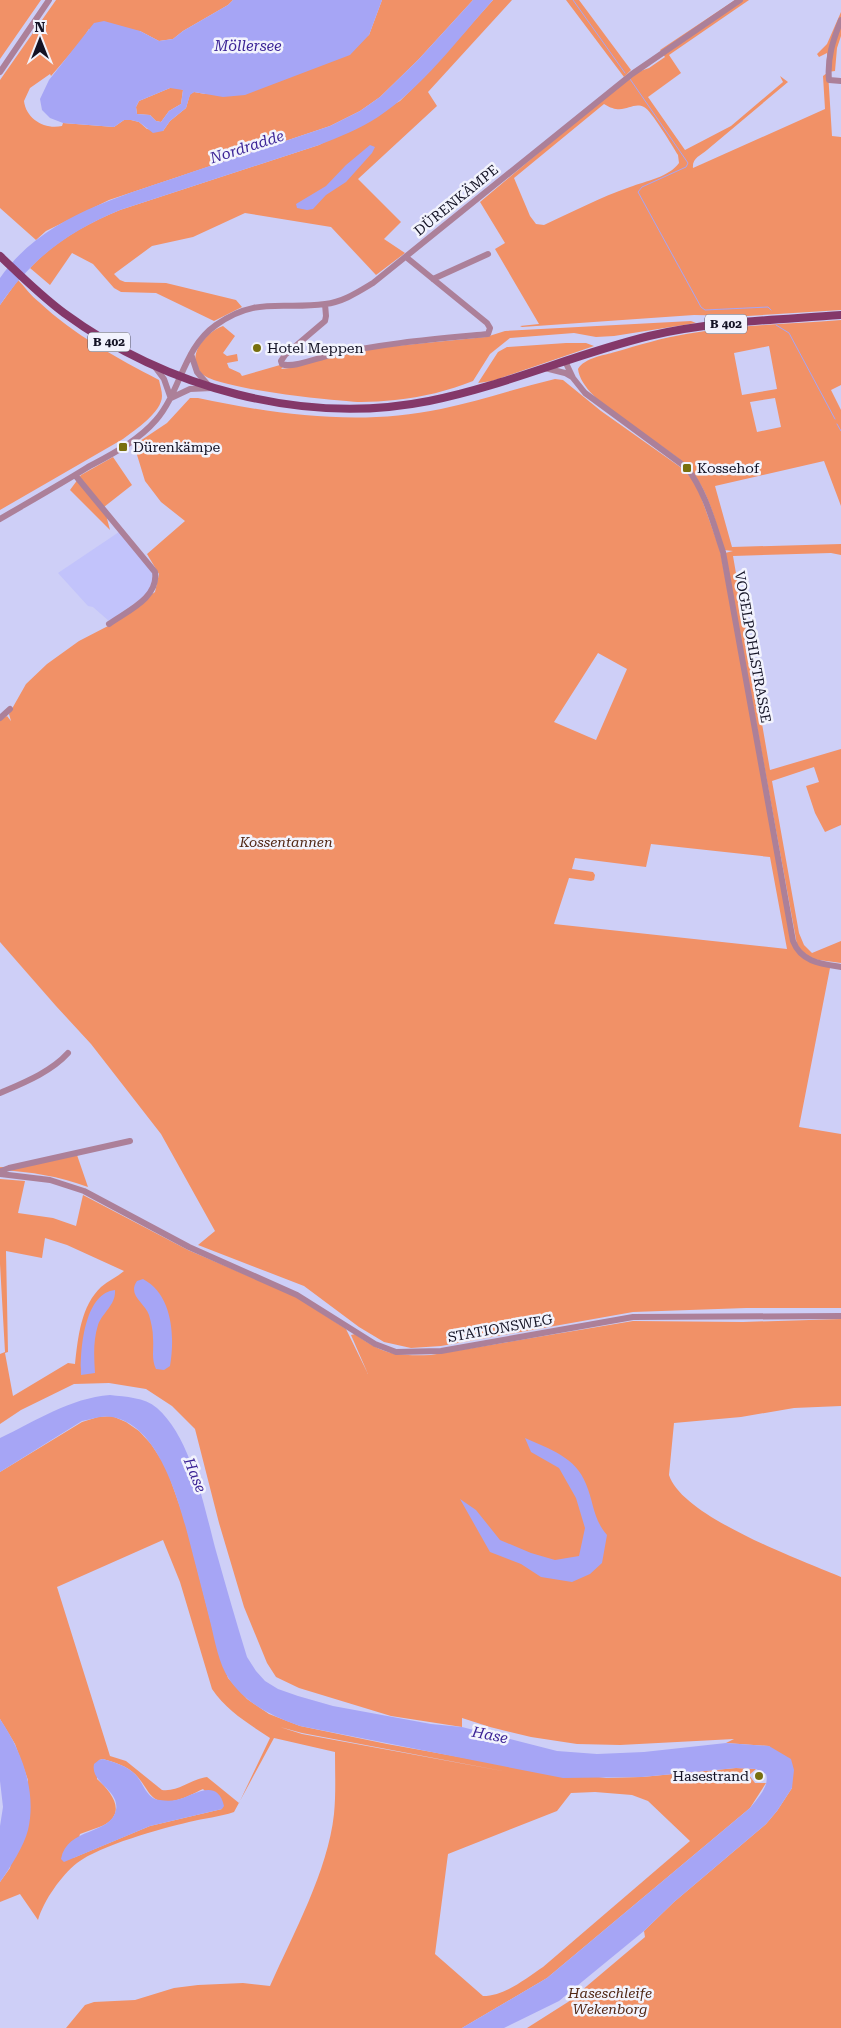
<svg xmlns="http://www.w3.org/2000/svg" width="841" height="2028" font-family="'Roboto Serif',serif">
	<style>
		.built { fill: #c2c3fb }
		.green { fill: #f19167; fill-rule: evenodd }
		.water { fill: #a6a5f5; fill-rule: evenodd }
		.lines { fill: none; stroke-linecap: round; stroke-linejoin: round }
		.stream { stroke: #a6a5f5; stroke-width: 1 }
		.minor { stroke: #ac8099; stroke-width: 6 }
		.major { stroke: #843869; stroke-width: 8 }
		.poi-dot { fill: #786f0e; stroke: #f2f3fd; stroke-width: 2 }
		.labels { text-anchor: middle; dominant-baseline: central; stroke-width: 5; stroke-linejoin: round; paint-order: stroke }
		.shield { fill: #f2f3fd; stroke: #565665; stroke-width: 1 }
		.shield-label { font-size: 12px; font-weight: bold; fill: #131224 }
		.street-label { font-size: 14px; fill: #131224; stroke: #f2f3fd }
		.poi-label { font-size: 14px; fill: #131224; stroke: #f2f3fd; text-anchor: start }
		.park-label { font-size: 14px; font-style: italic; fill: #512714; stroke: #f2f3fd }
		.water-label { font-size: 15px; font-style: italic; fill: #3c2496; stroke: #f2f3fd }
	</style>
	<rect width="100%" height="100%" fill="#cecff7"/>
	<path class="built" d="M 119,532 L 154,575 L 149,593 L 109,621 L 93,607 L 88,606 L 58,573 Z"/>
	<path class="green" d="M 0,0 L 41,0 L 0,59 Z
		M 56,0 L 233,0 L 228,5 L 183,31 L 173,39 L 159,41 L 140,31 L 89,29 L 82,40 L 51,76 L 50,74 L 30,88 L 24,101 C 26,119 45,130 62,126 L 63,123 L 114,127 L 124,120 L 131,120 L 139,122 L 147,129 L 163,131 L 170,121 L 186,108 L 190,94 L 194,92 L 205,94 L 369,35 L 382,0 L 473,0 L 418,60 L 380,97 L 360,111 L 330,126 L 109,200 L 46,231 L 36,240 L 0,208 L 0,80 Z
		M 493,0 L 512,0 L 428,92 L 437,106 L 358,179 L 401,222 L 384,239 L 405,253 L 376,275 L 331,227 L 245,213 L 193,237 L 152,246 L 114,274 L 120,280 L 125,282 L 166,283 L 236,300 L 242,307 L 214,321 L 156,293 L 121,292 L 114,288 L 93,264 L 72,253 L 50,285 L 30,268 C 55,241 86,224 120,210 L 319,145 L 400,101 L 425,76 Z
		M 566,0 L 579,0 L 631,70 L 624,77 Z
		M 735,0 L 749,0 L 669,55 L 681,73 L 648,97 L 685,150 L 731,126 L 783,82 L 780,76 L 788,82 L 707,150 C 700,156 692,158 693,168 L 825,109 L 823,76 L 827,73 L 827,53 L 819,57 L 817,54 L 827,44 L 841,12 L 841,36 L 837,48 L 835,71 L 828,72 L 832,136 L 841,137 L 841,310 L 748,316 L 694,315 L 522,327 L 520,326 L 539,324 L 495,249 L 505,243 L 480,202 L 632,74 L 649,68 L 665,57 L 660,50 ZM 604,104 C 624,117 631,101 644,107 C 651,110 673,147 678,155 L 679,163 C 669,177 646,181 630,187 C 601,197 572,212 544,225 L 536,224 L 530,216 L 514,178 Z
		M 170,88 L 179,88 L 183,90 L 181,104 L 169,111 L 161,122 L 156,121 L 150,115 L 137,114 L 136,107 L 139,101 Z
		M 18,280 C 25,287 31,296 39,302 C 74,335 117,358 159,380 C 160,385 162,391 162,396 C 162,412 135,430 123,439 L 0,510 L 0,305 Z
		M 841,320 L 841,385 L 831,390 L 841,410 L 841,506 L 824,461 L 715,486 L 732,547 L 841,544 L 841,555 L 831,553 L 733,556 L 770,770 L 841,749 L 841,825 L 825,832 L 815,813 L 806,786 L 819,782 L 814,767 L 772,781 L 799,933 L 804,945 L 812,953 L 841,941 L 841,963 L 812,959 L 798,950 L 725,553 L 733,551 L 724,550 C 715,521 709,490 688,467 C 665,442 582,404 578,369 C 584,358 605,355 615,352 C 639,345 662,338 686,334 C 737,325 789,324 841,320 ZM 769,346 L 777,389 L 742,395 L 734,353 ZM 775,398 L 781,427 L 757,432 L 750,402 Z
		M 691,321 L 696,323 L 614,336 L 596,337 L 574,333 L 510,338 L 490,354 L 473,381 C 448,391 423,397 395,400 C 384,401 372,402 361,402 C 336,401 215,389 201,373 C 194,366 194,356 198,348 C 203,339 213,329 223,326 L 235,336 L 223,353 L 227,356 L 237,354 L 238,361 L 227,363 L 229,368 L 240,373 L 242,376 L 280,365 L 283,367 L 281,369 L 290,368 L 355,350 L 486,337 L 505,331 Z
		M 566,343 L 586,343 L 594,346 L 492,381 L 478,383 L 498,352 L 507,347 Z
		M 555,379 L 563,380 L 601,411 L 683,469 L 696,483 L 720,550 L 796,951 L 830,968 L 799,1127 L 841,1134 L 841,1308 L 746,1308 L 633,1312 L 441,1346 L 411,1348 L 384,1342 L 359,1327 L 304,1286 L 198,1245 L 215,1231 L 161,1134 L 91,1044 L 56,1006 L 0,942 L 0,720 L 7,716 L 11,721 L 9,714 L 26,684 L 47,664 L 79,641 L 108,626 L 155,592 L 159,574 L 147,554 L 185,521 L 161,502 L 145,481 L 134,445 L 167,423 L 190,398 L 198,398 C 278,415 360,426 441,409 C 479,401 517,388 555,379 ZM 598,653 L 627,669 L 596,740 L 554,722 ZM 651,844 L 770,857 L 787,949 L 554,924 L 569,878 L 591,881 L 594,880 L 595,875 L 593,872 L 572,869 L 575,858 L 646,867 Z
		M 113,457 L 132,485 L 104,507 L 110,530 L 70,490 L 81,475 Z
		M 77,1155 L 88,1187 C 58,1176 32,1172 0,1170 L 0,1167 L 9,1167 Z
		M 0,1179 L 25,1181 L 18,1213 L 53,1218 L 76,1226 L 83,1195 L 188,1250 L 295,1296 L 346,1329 L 368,1374 L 351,1335 L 355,1334 C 383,1355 397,1356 431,1355 L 633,1321 L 743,1322 L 841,1319 L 841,1406 L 794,1408 L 741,1417 L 674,1423 L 669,1475 C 682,1517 801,1560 841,1577 L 841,2028 L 527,2028 L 568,2002 L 645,1937 L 644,1931 L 674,1902 L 766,1824 L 777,1811 L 792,1788 L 769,1746 L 726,1743 L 734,1739 L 620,1745 L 577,1744 L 531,1737 L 490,1727 L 462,1718 L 462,1727 L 391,1716 L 299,1688 L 276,1677 L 267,1663 L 244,1607 L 219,1523 L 195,1429 L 172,1406 L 146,1389 L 109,1383 L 74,1384 L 21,1410 L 0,1424 L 0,1354 L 5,1352 L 0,1264 ZM 45,1238 L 67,1245 L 124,1271 C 117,1277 108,1281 101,1287 C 81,1306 78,1337 75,1364 L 68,1363 L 13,1396 L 5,1353 L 8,1352 L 6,1251 L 42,1258 Z
		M 112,1416 L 126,1422 L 139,1431 L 151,1444 L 166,1467 L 185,1521 L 218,1650 L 228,1678 L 247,1699 L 269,1714 L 300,1726 L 387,1744 L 482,1761 L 606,1778 L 642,1777 L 736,1768 L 756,1769 L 749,1775 L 755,1783 L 766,1783 L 750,1808 L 547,1978 L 462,2028 L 66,2028 L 85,2005 L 94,2002 L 135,2000 L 174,1988 L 198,1985 L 243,1983 L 270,1986 C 293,1934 328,1871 334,1814 C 336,1794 335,1773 335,1752 L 274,1738 L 234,1812 C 220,1817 204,1818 189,1822 C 160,1829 101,1845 77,1863 C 61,1876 44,1900 38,1920 L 20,1894 L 0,1902 L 0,1882 L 10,1868 L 28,1780 L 15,1744 L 0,1719 L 0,1472 L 82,1422 L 98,1417 ZM 163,1540 L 180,1582 L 212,1689 C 227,1711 249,1724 270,1738 L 239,1803 L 207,1777 C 191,1779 179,1792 162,1790 L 126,1761 L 110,1756 L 57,1587 ZM 280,1727 L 302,1733 L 508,1772 L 302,1734 ZM 103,1759 C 114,1762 127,1766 135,1774 C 150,1789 149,1807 177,1800 C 186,1798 194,1793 203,1789 L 222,1809 L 150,1826 L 73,1858 L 80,1834 C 87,1831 95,1829 102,1826 C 128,1814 112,1792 97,1779 L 99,1760 ZM 595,1792 L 632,1795 L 648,1801 L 690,1841 L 543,1967 C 525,1979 505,1996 483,1996 L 435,1954 L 448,1854 L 557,1811 L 571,1793 Z"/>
	<path class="water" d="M 233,0 L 382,0 L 369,35 L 350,55 L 245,95 L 223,97 L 194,92 L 190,95 L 186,108 L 170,121 L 163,131 L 153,133 L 139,122 L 131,120 L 124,120 L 114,127 L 63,123 L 50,118 L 42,110 L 40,99 L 49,80 L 94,23 L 104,21 L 140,31 L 159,41 L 173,39 L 183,31 L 228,5 ZM 170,88 L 183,90 L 181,104 L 169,111 L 161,122 L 156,121 L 150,115 L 137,114 L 136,107 L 139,101 Z
		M 473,0 L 493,0 C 458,39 422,88 378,117 C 360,129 339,137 319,145 L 120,210 C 69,231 32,258 0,305 L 0,278 C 44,215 120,197 189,173 C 236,157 283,142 330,126 L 360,111 L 380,97 L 418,60 Z
		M 370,145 L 375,147 L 372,153 L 346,182 L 326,195 L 313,209 L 307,210 L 297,208 L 296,204 L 326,186 L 346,165 Z
		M 143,1279 C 173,1295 175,1337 170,1366 L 164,1370 L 156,1369 C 151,1358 154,1350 153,1338 C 153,1330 151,1322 149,1315 C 145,1303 127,1295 137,1281 Z
		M 115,1290 C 116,1305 103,1312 98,1325 C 93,1341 94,1357 95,1373 L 81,1375 C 80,1351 84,1293 115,1290 Z
		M 110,1395 C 126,1397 144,1397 157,1408 C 192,1439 204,1507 216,1551 C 226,1586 236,1622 247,1657 L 256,1671 L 265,1681 L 278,1689 L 298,1696 L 333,1706 L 431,1724 L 462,1727 L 557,1751 L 597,1754 L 644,1752 L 726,1743 L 769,1746 L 791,1759 L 794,1770 L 792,1788 L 777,1811 L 766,1824 L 674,1902 L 644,1931 L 583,1981 L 559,2001 L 504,2028 L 462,2028 L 547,1978 L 750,1808 C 757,1799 770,1786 766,1774 L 756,1769 L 736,1768 L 642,1777 L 563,1778 L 300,1726 C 272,1716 246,1704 229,1679 C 219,1664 215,1642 211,1625 C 205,1601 199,1578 193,1555 C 182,1513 163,1426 112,1417 C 102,1415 92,1419 82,1421 L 0,1472 L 0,1438 C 36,1421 70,1398 110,1395 Z
		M 525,1438 C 549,1449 576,1457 586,1484 C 594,1503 593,1519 607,1535 L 602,1563 L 590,1574 L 572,1582 L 541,1577 L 521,1564 L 490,1552 L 460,1499 L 476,1510 L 500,1540 L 531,1553 L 555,1560 L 579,1556 L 585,1528 L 576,1498 L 559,1468 L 531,1452 Z
		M 0,1719 C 22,1751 37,1792 28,1830 C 24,1846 10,1868 0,1882 L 0,1826 L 3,1807 L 0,1781 Z
		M 103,1759 C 114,1762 127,1766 135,1774 C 144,1783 146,1799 160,1800 C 166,1801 171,1801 176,1800 C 192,1797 217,1776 224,1806 L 222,1809 L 150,1826 L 64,1862 L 61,1859 C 67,1827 111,1835 116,1810 C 120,1790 90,1783 94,1764 L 99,1760 Z"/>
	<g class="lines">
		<path class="stream" d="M 573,0 L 625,73
			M 630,79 L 688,163 L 686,167 L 642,187 L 638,192 L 701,307 L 705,310 L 768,307 L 771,310
			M 776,325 L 789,333 L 835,419
			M 837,424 L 841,431"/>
		<path class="minor" d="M 841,20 C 833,40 827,58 829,80 L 841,81
			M 0,72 L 49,0
			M 433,279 L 488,254
			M 325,304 L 326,316 L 325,321 L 285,355 L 281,361 L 282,364 C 292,369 319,357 331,355 C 383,343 435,339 488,334 L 490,328 L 487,323 L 406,257
			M 191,354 L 197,372 L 209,386
			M 565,361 L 573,378 L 585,393 L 687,468 C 706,493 713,523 723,552 L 793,941 C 801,962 821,964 841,967
			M 155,367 L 164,379 L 170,396
			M 545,368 L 565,373 L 572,377
			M 171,398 L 190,389 L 212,388
			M 75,475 L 155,572 C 159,598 127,611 109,624
			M 0,519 C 29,502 59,485 88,467 C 112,454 138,441 156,420 C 181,391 183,348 216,325 C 257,296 281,310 325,304 C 343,302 358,292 373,283 L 632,74 L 740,0
			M 0,718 L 10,709
			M 0,1093 C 23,1083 51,1072 68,1053
			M 0,1174 L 50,1180 L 84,1191 L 189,1247 L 297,1295 L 375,1344 L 396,1352 L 441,1351 L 633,1317 L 841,1316
			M 0,1174 L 1,1171 L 9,1168 L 130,1141"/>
		<path class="major" d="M 0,256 C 21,276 41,296 64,313 C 166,388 304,426 429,401 C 504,386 575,354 649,336 C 712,321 777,320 841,315"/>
	</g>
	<g class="poi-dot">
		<circle cx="257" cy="348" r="5"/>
		<rect x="118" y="442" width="10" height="10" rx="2.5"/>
		<rect x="682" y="463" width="10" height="10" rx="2.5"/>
		<circle cx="759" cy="1776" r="5"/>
	</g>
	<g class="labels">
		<g class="shield">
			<rect x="705" y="314.5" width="42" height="19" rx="4"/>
			<rect x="88" y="332.5" width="42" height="19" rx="4"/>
		</g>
		<g class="shield-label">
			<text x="726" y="324">B 402</text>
			<text x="109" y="342">B 402</text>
		</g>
		<g class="street-label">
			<text transform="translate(456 200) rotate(-39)">DÜRENKÄMPE</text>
			<text transform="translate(753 647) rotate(80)">VOGELPOHLSTRASSE</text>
			<text transform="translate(500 1328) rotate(-10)">STATIONSWEG</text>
		</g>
		<g class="poi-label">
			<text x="267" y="348">Hotel Meppen</text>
			<text x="133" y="447">Dürenkämpe</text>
			<text x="697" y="468">Kossehof</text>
			<text x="749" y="1776" text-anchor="end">Hasestrand</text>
		</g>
		<g class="park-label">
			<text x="286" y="842">Kossentannen</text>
			<text x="610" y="1993">Haseschleife<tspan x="610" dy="16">Wekenborg</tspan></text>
		</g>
		<g class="water-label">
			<text x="248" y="46">Möllersee</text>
			<text transform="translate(247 147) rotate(-18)">Nordradde</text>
			<text transform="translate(195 1475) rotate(68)">Hase</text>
			<text transform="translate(490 1735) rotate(11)">Hase</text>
		</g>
	</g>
	<g transform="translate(40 40)" stroke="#f2f3fd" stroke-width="4" paint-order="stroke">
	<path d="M0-4L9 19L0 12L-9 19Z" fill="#131224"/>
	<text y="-8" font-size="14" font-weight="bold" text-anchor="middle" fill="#131224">N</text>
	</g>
</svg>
